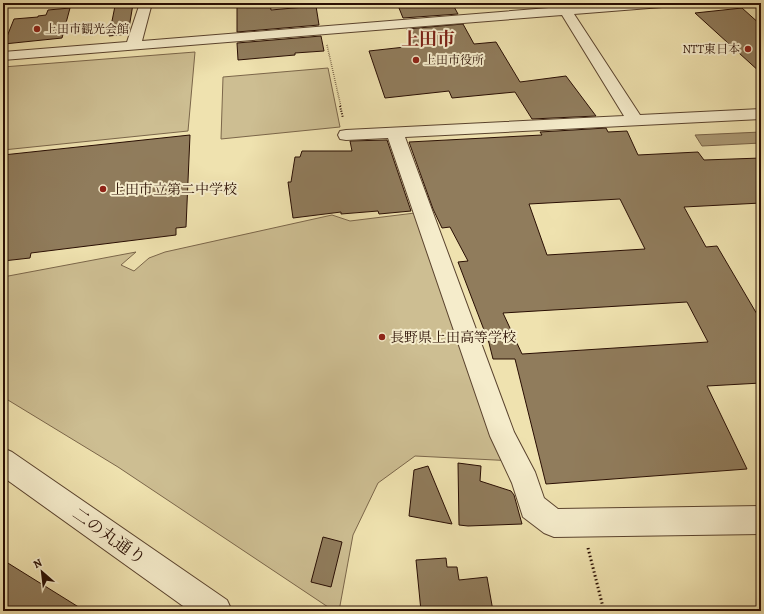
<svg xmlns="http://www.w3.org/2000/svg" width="764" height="614" font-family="Alegreya,'Noto Serif JP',serif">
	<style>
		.green { fill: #cdbe92; stroke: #7b664a }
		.water { fill: #ac9a75; stroke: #786247 }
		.building { fill: #907c5c; stroke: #290e03; fill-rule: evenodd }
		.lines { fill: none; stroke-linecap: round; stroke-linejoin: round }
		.minor-casing { stroke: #5a432e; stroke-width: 2 }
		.path-far2 { stroke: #290e03; stroke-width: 1.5; stroke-dasharray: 0.5 1.5; stroke-linecap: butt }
		.path-far1 { stroke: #290e03; stroke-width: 2; stroke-dasharray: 1 1.5; stroke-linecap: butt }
		.path { stroke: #290e03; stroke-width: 3; stroke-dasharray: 1.5 2.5; stroke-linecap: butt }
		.minor { fill: #f5eccb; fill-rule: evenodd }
		.poi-dot { fill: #8f2418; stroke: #f5eccb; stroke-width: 1.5 }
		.labels { text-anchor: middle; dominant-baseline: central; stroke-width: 4; stroke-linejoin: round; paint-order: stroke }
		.far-poi-label { font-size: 12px; fill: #290e03; stroke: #f5eccb; text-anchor: start }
		.poi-label { font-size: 14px; fill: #290e03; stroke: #f5eccb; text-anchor: start }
		.near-street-label { font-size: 17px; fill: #290e03; stroke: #f5eccb }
		.far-town-label { font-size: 18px; font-weight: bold; fill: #7a1f14; stroke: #f5eccb }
	</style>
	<rect width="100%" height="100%" fill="#efe2af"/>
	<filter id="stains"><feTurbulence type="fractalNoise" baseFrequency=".005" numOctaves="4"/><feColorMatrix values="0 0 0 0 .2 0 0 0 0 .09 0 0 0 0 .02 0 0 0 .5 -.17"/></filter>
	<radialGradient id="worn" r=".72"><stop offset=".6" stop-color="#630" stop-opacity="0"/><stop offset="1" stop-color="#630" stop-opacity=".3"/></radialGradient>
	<path class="green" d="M 195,52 L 188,131 L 3,150 L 3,67 Z
		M 328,68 L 340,127 L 221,139 L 223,77 Z
		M 423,212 L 515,461 L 415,456 L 378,483 L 353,535 L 339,611 L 334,611 L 118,467 L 3,397 L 3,277 L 136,252 L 121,265 L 134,271 L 149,258 L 165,252 L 332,215 L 350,221 Z"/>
	<path class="water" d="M 761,132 L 761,143 L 702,146 L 695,135 Z"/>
	<path class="building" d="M 237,3 L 270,3 L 271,10 L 316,6 L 319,25 L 237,32 Z
		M 397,3 L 452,3 L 458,14 L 403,18 Z
		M 133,4 L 128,34 L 109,36 L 115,6 Z
		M 70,8 L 62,38 L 4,44 L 14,19 L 38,17 L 38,16 L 46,15 L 48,10 Z
		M 742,8 L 761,25 L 761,73 L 695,13 Z
		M 463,24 L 474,44 L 496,42 L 520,82 L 566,76 L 596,116 L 532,119 L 515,92 L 452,98 L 449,91 L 385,98 L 369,51 L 414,46 L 407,29 Z
		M 321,36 L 324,51 L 295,53 L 295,55 L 238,60 L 237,43 Z
		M 606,128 L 608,132 L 627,131 L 638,155 L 698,152 L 704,160 L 761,158 L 761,203 L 684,207 L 706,247 L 717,246 L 761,321 L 761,383 L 707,386 L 747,469 L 546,484 L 515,359 L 493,359 L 489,343 L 458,262 L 468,261 L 450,227 L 442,228 L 433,209 L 409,142 L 542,135 L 540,132 ZM 620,199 L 645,249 L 547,255 L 529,204 ZM 687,302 L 708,342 L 522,354 L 503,313 Z
		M 190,135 L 186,227 L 176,228 L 176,235 L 31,253 L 30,258 L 3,261 L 3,155 Z
		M 387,140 L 411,211 L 379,214 L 378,211 L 341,214 L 341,212 L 293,218 L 288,182 L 291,182 L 295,157 L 300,157 L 302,151 L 352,151 L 350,141 Z
		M 458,463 L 481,466 L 480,481 L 511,491 L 514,495 L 522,524 L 468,526 L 459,525 Z
		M 428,466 L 452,524 L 409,516 L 414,470 Z
		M 323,537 L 342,542 L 331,587 L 311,582 Z
		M 446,558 L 447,567 L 457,567 L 459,580 L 487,577 L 493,611 L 421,611 L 416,560 Z
		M 3,560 L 85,611 L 3,611 Z"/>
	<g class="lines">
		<defs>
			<path id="minor" d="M 140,3 L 152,3 L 142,41 L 561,7 L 563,3 L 575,3 L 574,6 L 613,3 L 668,3 L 667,6 L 662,7 L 574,14 L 640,115 L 761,109 L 761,119 L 405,137 L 514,432 L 535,472 L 544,498 L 558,509 L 761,506 L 761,534 L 554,537 L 544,533 L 523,517 L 512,483 L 490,436 L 388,138 L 346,140 L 340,139 L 338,135 L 340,131 L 346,130 L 624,116 L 562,15 L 3,60 L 3,52 L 127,42 Z
				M 3,448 L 12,452 L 227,600 L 232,611 L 190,611 L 3,477 Z"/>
		</defs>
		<use href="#minor" class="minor-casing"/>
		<path class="path-far2" d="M 327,45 L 341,107"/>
		<path class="path-far1" d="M 340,106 L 343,118"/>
		<path class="path" d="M 588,548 L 604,611"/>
		<use href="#minor" class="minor"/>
	</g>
	<g class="poi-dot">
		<circle cx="37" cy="29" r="4"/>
		<circle cx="748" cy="49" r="4"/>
		<circle cx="416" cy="60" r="4"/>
		<circle cx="103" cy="189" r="4"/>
		<circle cx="382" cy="337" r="4"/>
	</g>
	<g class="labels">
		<g class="far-poi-label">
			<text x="45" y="29">上田市観光会館</text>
			<text x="740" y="49" text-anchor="end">NTT東日本</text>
			<text x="424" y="60">上田市役所</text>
		</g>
		<g class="poi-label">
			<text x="111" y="189">上田市立第二中学校</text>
			<text x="390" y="337">長野県上田高等学校</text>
		</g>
		<g class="near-street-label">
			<text transform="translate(109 536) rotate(35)">二の丸通り</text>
		</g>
		<g class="far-town-label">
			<text x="428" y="39">上田市</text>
		</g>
	</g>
	<rect width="764" height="614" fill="none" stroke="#efe2af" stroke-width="16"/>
	<rect x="4" y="4" width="756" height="606" fill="none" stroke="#290e03" stroke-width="2"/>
	<rect x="8" y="8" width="748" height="598" fill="none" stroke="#290e03"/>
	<g transform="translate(42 572) rotate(332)" stroke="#f5eccb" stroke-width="3" paint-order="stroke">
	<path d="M0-3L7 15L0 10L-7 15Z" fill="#290e03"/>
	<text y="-6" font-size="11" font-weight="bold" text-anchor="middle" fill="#290e03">N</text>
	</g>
	<rect width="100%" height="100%" filter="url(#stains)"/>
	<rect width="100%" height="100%" fill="url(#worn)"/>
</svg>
